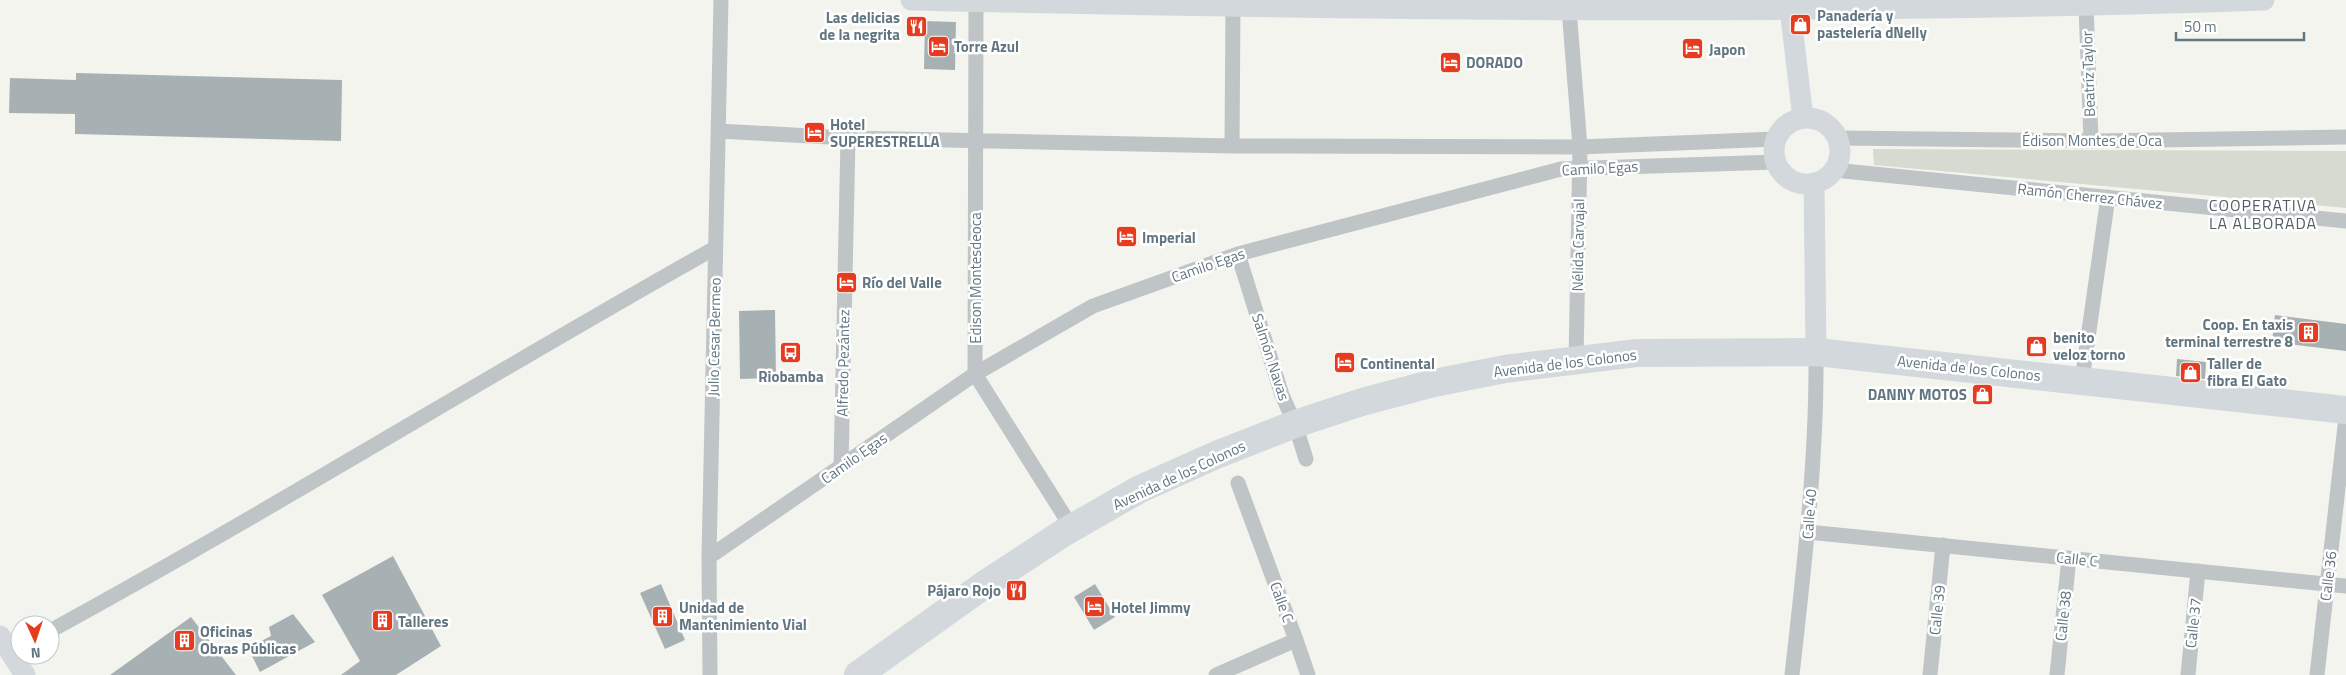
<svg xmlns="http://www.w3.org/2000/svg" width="2346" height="675" font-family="'Titillium Web',sans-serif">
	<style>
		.green { fill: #d5dbd0 }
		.building { fill: #a7b1b4 }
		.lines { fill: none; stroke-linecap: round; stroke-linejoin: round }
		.street { stroke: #bfc4c6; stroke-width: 15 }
		.secondary { stroke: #d2d8db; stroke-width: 21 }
		.highway { stroke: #d2d8db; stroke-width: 28 }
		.labels { text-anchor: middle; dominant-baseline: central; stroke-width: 5; stroke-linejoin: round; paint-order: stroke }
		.poi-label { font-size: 15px; font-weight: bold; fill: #627681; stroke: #fff; text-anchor: start }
		.street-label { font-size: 15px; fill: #627681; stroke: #fff }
		.neighbourhood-label { font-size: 16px; letter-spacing: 1px; fill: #505e66; stroke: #fff }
	</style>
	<rect width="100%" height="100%" fill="#f4f4ef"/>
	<path class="green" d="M 1873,149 L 2346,151 L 2346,208 L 1874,165 Z"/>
	<path class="building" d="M 925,21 L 956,22 L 955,70 L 924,69 Z
		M 76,73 L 342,80 L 341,141 L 75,134 L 75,114 L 9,113 L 10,78 L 76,80 Z
		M 775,310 L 776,378 L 740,379 L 739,311 Z
		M 2275,315 L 2346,324 L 2346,351 L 2272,342 Z
		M 2177,359 L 2206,362 L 2205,379 L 2176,376 Z
		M 393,556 L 441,646 L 396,675 L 341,675 L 360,661 L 322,595 Z
		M 661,584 L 685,640 L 665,649 L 640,593 Z
		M 1095,584 L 1115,617 L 1094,630 L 1074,597 Z
		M 293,614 L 315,642 L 260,672 L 248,648 L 271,636 L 269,627 Z
		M 191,617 L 236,675 L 110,675 Z"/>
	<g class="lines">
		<path class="street" d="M 976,1 L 975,374 L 1072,528
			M 2086,6 L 2091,141
			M 1569,9 L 1580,147 L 1576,361
			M 718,131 L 848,138 L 1232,146 L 1580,147 L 1776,139
			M 1839,138 L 2091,141 L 2346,137
			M 1232,146 L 1233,7
			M 1834,170 L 2346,221
			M 1238,254 L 1282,395 L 1295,424 L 1306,459
			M 2082,380 L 2108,197
			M 841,468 L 848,138
			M 1808,532 L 2346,586
			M 709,557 L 975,374 L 1093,306 L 1238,254 L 1561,169 L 1776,162
			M 50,631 C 275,508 492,373 715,248
			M 1296,640 L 1308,675
			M 710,675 L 709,557 L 721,0
			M 1216,675 L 1296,640 L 1238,483
			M 1792,675 C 1804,568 1817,460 1816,352
			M 1930,675 L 1943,545
			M 2057,675 L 2069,558
			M 2188,675 L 2198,571
			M 2317,675 L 2346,417"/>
		<path class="secondary" d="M 911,0 C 1362,10 1813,16 2264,0
			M 1789,0 L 1803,118
			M1774 151a33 33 0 1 1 66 0a33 33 0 1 1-66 0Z
			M 1814,183 L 1816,352
			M 0,636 L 25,675"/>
		<path class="highway" d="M 858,675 L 984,585 L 1063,533 L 1140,489 L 1216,455 L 1295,424 L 1362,402 L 1434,383 L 1505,369 L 1637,353 L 1816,352 L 2346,410"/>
	</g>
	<defs>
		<symbol id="shop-square" viewBox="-11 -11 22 22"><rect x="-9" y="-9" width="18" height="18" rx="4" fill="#e63b1e" stroke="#fff"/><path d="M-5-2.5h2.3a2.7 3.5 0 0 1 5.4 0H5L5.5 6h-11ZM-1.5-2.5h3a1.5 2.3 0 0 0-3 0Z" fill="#fff"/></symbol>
		<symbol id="restaurant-square" viewBox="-11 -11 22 22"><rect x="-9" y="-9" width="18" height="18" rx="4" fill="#e63b1e" stroke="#fff"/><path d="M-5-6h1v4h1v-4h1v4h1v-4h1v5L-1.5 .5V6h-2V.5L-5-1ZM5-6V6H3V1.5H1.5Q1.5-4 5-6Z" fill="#fff"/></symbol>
		<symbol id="hotel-square" viewBox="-11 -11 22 22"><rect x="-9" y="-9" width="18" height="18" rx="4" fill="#e63b1e" stroke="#fff"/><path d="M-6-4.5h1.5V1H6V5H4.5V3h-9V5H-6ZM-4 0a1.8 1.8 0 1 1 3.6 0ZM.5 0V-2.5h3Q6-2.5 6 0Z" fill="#fff"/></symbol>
		<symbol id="building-square" viewBox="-11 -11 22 22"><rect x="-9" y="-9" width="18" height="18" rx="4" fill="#e63b1e" stroke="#fff"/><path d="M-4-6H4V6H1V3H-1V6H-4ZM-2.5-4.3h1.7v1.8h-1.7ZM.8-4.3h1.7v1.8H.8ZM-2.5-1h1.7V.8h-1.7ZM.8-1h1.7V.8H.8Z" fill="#fff"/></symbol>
		<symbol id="bus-square" viewBox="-11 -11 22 22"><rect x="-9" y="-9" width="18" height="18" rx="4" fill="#e63b1e" stroke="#fff"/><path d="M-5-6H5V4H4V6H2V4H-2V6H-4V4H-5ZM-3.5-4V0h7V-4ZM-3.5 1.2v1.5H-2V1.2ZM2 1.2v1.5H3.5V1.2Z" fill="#fff"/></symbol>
	</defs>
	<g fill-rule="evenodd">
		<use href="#shop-square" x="1788" y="12" width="25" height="25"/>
		<use href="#restaurant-square" x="904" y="14" width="25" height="25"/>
		<use href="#hotel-square" x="926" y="34" width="25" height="25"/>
		<use href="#hotel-square" x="1680" y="36" width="25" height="25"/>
		<use href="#hotel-square" x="1438" y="50" width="25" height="25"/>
		<use href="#hotel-square" x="802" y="120" width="25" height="25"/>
		<use href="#hotel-square" x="1114" y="224" width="25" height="25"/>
		<use href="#hotel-square" x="834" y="270" width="25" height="25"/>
		<use href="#building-square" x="2296" y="320" width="25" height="25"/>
		<use href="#shop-square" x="2024" y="334" width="25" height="25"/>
		<use href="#bus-square" x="778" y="340" width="25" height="25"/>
		<use href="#hotel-square" x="1332" y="350" width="25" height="25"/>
		<use href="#shop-square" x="2178" y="360" width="25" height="25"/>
		<use href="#shop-square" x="1970" y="382" width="25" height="25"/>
		<use href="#restaurant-square" x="1004" y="578" width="25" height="25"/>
		<use href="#hotel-square" x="1082" y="594" width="25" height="25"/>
		<use href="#building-square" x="650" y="604" width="25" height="25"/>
		<use href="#building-square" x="370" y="608" width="25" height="25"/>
		<use href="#building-square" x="172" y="628" width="25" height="25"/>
	</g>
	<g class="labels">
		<g class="poi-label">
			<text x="1817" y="15">Panadería y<tspan x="1817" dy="17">pastelería dNelly</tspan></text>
			<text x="900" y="17" text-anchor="end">Las delicias<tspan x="900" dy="17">de la negrita</tspan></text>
			<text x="954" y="46">Torre Azul</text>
			<text x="1709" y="49">Japon</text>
			<text x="1466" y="62">DORADO</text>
			<text x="830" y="124">Hotel<tspan x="830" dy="17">SUPERESTRELLA</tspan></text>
			<text x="1142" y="237">Imperial</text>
			<text x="862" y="282">Río del Valle</text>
			<text x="2293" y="324" text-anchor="end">Coop. En taxis<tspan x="2293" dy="17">terminal terrestre 8</tspan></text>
			<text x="2053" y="337">benito<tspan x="2053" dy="17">veloz torno</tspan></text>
			<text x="1360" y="363">Continental</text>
			<text x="2207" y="363">Taller de<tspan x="2207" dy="17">fibra El Gato</tspan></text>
			<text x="791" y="376" text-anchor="middle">Riobamba</text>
			<text x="1967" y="394" text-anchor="end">DANNY MOTOS</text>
			<text x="1001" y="590" text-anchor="end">Pájaro Rojo</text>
			<text x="679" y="607">Unidad de<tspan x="679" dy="17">Mantenimiento Vial</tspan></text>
			<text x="1111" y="607">Hotel Jimmy</text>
			<text x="398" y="621">Talleres</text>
			<text x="200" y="631">Oficinas<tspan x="200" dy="17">Obras Públicas</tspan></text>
		</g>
		<g class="street-label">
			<text transform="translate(2088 74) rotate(-92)">Beatríz Taylor</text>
			<text x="2092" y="140">Édison Montes de Oca</text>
			<text transform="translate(1600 168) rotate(-3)">Camilo Egas</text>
			<text transform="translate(2090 196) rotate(6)">Ramón Cherrez Chávez</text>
			<text transform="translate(1578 245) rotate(-89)">Nélida Carvajal</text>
			<text transform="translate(1208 265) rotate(-19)">Camilo Egas</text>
			<text transform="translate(975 278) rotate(-90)">Edison Montesdeoca</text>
			<text transform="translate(714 337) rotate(-89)">Julio Cesar Bermeo</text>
			<text transform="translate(1271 357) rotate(72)">Salmón Navas</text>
			<text transform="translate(843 363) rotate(-89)">Alfredo Pezántez</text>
			<text transform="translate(1565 363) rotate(-7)">Avenida de los Colonos</text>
			<text transform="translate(1969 368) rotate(6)">Avenida de los Colonos</text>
			<text transform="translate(854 458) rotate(-35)">Camilo Egas</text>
			<text transform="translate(1179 475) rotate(-25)">Avenida de los Colonos</text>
			<text transform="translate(1809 514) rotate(-86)">Calle 40</text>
			<text transform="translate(2077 559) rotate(6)">Calle C</text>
			<text transform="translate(2328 576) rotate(-83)">Calle 36</text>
			<text transform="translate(1282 602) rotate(70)">Calle C</text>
			<text transform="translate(1937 610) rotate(-84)">Calle 39</text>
			<text transform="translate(2063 616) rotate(-84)">Calle 38</text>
			<text transform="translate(2193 623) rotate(-84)">Calle 37</text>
		</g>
		<g class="neighbourhood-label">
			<text x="2263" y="205">COOPERATIVA<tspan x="2263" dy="18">LA ALBORADA</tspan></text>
		</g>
	</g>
	<g transform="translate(35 640) rotate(177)"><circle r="24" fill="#ffffff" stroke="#c0c8cd"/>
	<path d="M0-4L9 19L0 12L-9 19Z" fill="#e63b1e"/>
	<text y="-8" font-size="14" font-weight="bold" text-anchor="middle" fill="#627681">N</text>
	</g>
	<path d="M2176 32v8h128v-8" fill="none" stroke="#627681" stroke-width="2.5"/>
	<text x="2184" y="32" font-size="15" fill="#627681" stroke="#ffffff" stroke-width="4" paint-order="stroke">50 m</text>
</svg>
